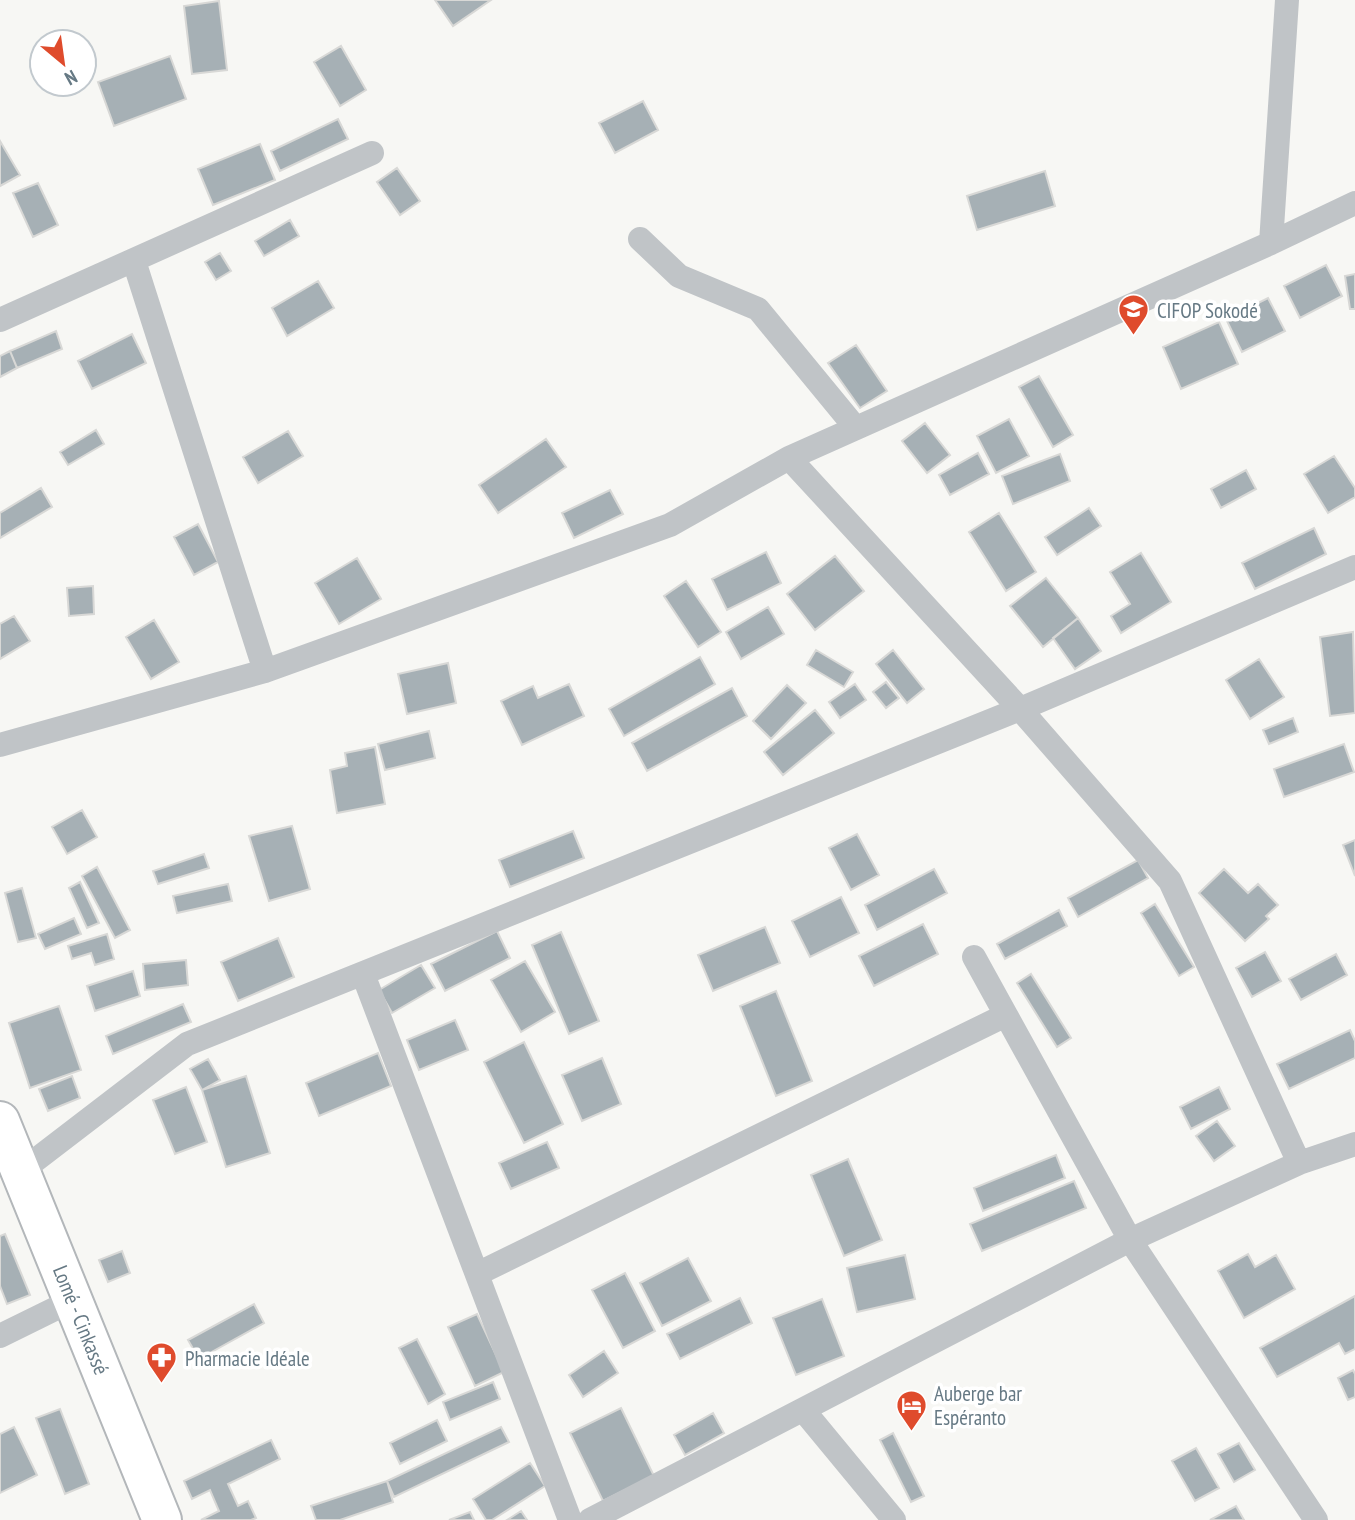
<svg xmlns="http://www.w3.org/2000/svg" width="1355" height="1520" font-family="'PT Sans Narrow',sans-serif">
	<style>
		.building { fill: #a6b0b5; stroke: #d8d8d6; stroke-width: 2 }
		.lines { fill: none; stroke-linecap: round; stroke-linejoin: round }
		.trunk-casing { stroke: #b3b7ba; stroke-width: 42 }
		.minor { stroke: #c0c4c7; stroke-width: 24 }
		.trunk { stroke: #fff; stroke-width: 38 }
		.labels { text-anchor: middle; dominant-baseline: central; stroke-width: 7; stroke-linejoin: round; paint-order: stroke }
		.poi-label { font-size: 21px; fill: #667984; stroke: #fff; text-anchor: start }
		.street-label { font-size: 21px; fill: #667984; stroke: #fff }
	</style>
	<rect width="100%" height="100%" fill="#f7f7f4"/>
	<path class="building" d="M 435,0 L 491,0 L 453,26 Z
		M 219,1 L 227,70 L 192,74 L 184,6 Z
		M 341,46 L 366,90 L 340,106 L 314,62 Z
		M 170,56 L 186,99 L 114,126 L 98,82 Z
		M 643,101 L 658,130 L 615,153 L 599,123 Z
		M 338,119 L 348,139 L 280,171 L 271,151 Z
		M 0,141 L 20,175 L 0,186 Z
		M 260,144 L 275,180 L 213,205 L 198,169 Z
		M 397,168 L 420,201 L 400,215 L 377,182 Z
		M 1045,171 L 1055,206 L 977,230 L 967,196 Z
		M 38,183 L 58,225 L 33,237 L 13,193 Z
		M 290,220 L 299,236 L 264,256 L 255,241 Z
		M 220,253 L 231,271 L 216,280 L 205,262 Z
		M 1326,265 L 1342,296 L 1300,318 L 1284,286 Z
		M 1355,274 L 1355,309 L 1350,309 L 1345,276 Z
		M 318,281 L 334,308 L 287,336 L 272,308 Z
		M 1268,298 L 1285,331 L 1242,352 L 1226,319 Z
		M 1219,322 L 1238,364 L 1181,389 L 1163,347 Z
		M 56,331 L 62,349 L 17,368 L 10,351 Z
		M 132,334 L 146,363 L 92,389 L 78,361 Z
		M 856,345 L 887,391 L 860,408 L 828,363 Z
		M 10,351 L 17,368 L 0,377 L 0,356 Z
		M 1039,376 L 1073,435 L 1053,447 L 1019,387 Z
		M 1009,419 L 1029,456 L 996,473 L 977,436 Z
		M 925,423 L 950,455 L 927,473 L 902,441 Z
		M 96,430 L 104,444 L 68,465 L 60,452 Z
		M 288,431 L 303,456 L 258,483 L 243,457 Z
		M 546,439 L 566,467 L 498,513 L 479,485 Z
		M 978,453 L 989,474 L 950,495 L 939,475 Z
		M 1060,454 L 1070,481 L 1013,504 L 1002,476 Z
		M 1334,456 L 1355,488 L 1355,497 L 1328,513 L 1304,474 Z
		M 1246,470 L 1256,489 L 1221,508 L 1211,489 Z
		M 41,488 L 52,507 L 0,538 L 0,513 Z
		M 610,490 L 623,514 L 574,538 L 562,513 Z
		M 1089,508 L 1101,526 L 1057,555 L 1045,537 Z
		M 999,513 L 1036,572 L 1006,591 L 969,532 Z
		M 198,524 L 218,562 L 194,575 L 174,537 Z
		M 1314,528 L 1326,554 L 1255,589 L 1242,563 Z
		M 766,552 L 781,583 L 727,610 L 712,579 Z
		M 1141,553 L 1171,602 L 1121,633 L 1111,616 L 1130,604 L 1110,572 Z
		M 835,556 L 864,591 L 815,630 L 787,594 Z
		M 357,558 L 381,599 L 339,624 L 315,583 Z
		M 1046,578 L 1078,618 L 1043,647 L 1010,606 Z
		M 686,581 L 721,632 L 698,647 L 664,596 Z
		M 93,586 L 94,614 L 69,616 L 67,588 Z
		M 768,607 L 784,634 L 741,659 L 726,632 Z
		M 14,616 L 30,641 L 0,659 L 0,624 Z
		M 1078,618 L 1101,651 L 1075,669 L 1053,638 Z
		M 154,620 L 179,662 L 151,679 L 126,637 Z
		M 1353,632 L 1355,713 L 1330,716 L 1320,637 Z
		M 816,650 L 853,672 L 844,687 L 807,665 Z
		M 893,650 L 924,689 L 907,703 L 876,664 Z
		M 700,657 L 715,684 L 624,736 L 609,709 Z
		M 1259,659 L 1284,697 L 1250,719 L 1226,680 Z
		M 448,663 L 456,703 L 407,714 L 398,674 Z
		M 886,682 L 899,698 L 886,708 L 873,692 Z
		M 569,684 L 584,716 L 522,745 L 501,701 L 533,686 L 538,698 Z
		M 855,684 L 866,700 L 840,718 L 829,702 Z
		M 787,685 L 806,703 L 771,739 L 753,721 Z
		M 732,688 L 747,716 L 647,771 L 632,743 Z
		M 815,710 L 834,733 L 783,775 L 764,752 Z
		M 1293,718 L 1298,732 L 1269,744 L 1263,730 Z
		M 429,731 L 435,758 L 385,770 L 378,744 Z
		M 1344,744 L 1354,772 L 1284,797 L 1274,769 Z
		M 375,747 L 385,804 L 337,813 L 330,770 L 347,766 L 345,753 Z
		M 82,810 L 97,837 L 67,854 L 52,827 Z
		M 292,826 L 310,889 L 269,901 L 249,836 Z
		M 573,831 L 584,858 L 510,887 L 499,860 Z
		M 857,834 L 879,875 L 851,890 L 829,848 Z
		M 1355,840 L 1355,876 L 1343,845 Z
		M 204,854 L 209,868 L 158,884 L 153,871 Z
		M 1138,860 L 1148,878 L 1078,917 L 1068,898 Z
		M 97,867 L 130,930 L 115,938 L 82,876 Z
		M 934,869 L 947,893 L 877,930 L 865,905 Z
		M 1224,869 L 1248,893 L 1258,884 L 1278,905 L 1266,916 L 1269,919 L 1245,941 L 1199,893 Z
		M 80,882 L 99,923 L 87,928 L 69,888 Z
		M 228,884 L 232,901 L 177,913 L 173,896 Z
		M 22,888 L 36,938 L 18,942 L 5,893 Z
		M 841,897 L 859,933 L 810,957 L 792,921 Z
		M 1155,904 L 1194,967 L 1179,976 L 1141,913 Z
		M 1059,910 L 1067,926 L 1005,959 L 997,944 Z
		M 74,918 L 81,934 L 45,949 L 38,934 Z
		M 923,924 L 938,954 L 874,986 L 859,956 Z
		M 765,927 L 780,963 L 713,991 L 698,955 Z
		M 497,931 L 510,958 L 445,991 L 431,964 Z
		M 561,932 L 599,1021 L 569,1034 L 532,945 Z
		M 107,934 L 114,959 L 95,965 L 91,953 L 72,959 L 68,946 Z
		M 278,938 L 294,977 L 238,1001 L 221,962 Z
		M 1265,952 L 1281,981 L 1252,997 L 1236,968 Z
		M 1336,954 L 1347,975 L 1301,1000 L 1289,979 Z
		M 186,960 L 188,985 L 145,990 L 143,964 Z
		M 525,961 L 555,1012 L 521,1032 L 491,980 Z
		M 421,965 L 435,988 L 392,1013 L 379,990 Z
		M 133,971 L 140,996 L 95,1011 L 87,986 Z
		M 1031,974 L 1071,1038 L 1057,1047 L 1017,983 Z
		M 776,991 L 812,1081 L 776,1096 L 740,1006 Z
		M 183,1004 L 191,1022 L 113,1054 L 106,1036 Z
		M 59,1006 L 81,1070 L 30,1088 L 9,1023 Z
		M 455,1020 L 468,1050 L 419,1070 L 407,1040 Z
		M 1350,1030 L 1355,1041 L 1355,1058 L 1289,1089 L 1277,1064 Z
		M 524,1042 L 563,1124 L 524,1143 L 484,1062 Z
		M 378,1053 L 391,1086 L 319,1116 L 306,1083 Z
		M 602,1058 L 621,1104 L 582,1121 L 562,1075 Z
		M 208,1059 L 220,1080 L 202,1090 L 190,1069 Z
		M 72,1076 L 80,1098 L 48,1111 L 39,1089 Z
		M 246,1076 L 270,1153 L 226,1167 L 202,1090 Z
		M 186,1087 L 207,1142 L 175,1154 L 153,1100 Z
		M 1219,1087 L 1230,1109 L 1191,1129 L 1180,1107 Z
		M 1217,1121 L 1235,1146 L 1214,1161 L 1196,1136 Z
		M 547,1142 L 559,1168 L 511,1189 L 499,1163 Z
		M 1056,1155 L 1065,1178 L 983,1211 L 974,1188 Z
		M 848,1159 L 882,1240 L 844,1256 L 811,1175 Z
		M 1074,1181 L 1086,1208 L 982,1251 L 970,1224 Z
		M 5,1234 L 30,1295 L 7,1304 L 0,1286 L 0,1236 Z
		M 122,1251 L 130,1273 L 108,1282 L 99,1260 Z
		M 1248,1254 L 1255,1267 L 1276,1255 L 1295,1289 L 1244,1318 L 1218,1271 Z
		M 905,1255 L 915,1299 L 857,1312 L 847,1268 Z
		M 688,1258 L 711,1301 L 662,1326 L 640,1283 Z
		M 625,1273 L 655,1331 L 623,1348 L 592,1290 Z
		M 1355,1296 L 1355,1349 L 1345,1354 L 1339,1343 L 1277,1377 L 1260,1348 Z
		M 740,1298 L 752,1323 L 680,1359 L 667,1334 Z
		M 822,1299 L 844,1356 L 796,1375 L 773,1318 Z
		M 254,1304 L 264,1323 L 199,1359 L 188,1340 Z
		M 477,1314 L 504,1372 L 475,1386 L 448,1327 Z
		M 417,1339 L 445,1394 L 428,1404 L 399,1348 Z
		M 604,1351 L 618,1373 L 583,1397 L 569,1375 Z
		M 1353,1370 L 1355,1374 L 1355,1397 L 1348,1400 L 1338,1378 Z
		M 493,1382 L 500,1399 L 450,1420 L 443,1402 Z
		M 621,1408 L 654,1476 L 603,1501 L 570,1433 Z
		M 60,1409 L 89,1484 L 65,1494 L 36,1418 Z
		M 713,1413 L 724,1433 L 685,1455 L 674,1435 Z
		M 437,1420 L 447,1441 L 400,1464 L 390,1443 Z
		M 14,1427 L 37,1475 L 0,1493 L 0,1434 Z
		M 501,1427 L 509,1442 L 394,1497 L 387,1481 Z
		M 893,1433 L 924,1496 L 911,1502 L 880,1440 Z
		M 271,1440 L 280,1459 L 228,1484 L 238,1506 L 248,1501 L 256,1518 L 251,1520 L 201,1520 L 219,1511 L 210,1490 L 192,1499 L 184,1481 Z
		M 1239,1443 L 1255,1470 L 1234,1482 L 1218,1454 Z
		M 1196,1448 L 1219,1488 L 1195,1501 L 1172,1461 Z
		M 530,1463 L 545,1486 L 492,1520 L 486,1520 L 473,1499 Z
		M 387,1481 L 393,1502 L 340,1520 L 316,1520 L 311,1506 Z
		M 1236,1506 L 1244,1520 L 1210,1520 Z
		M 521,1511 L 527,1520 L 507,1520 Z
		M 470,1512 L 474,1520 L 449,1520 Z"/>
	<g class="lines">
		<defs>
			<path id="trunk" d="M 0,1121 L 162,1520"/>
		</defs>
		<use href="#trunk" class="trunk-casing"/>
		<path class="minor" d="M 640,239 L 679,276 L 758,309 L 855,427
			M 1271,243 L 1287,0
			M 134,261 L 265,671
			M 0,320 L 372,153
			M 789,458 L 1020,709 L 1170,881 L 1299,1163
			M 0,745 L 265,671 L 670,525 L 789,458 L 1271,243 L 1355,203
			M 974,957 L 1130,1240 L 1316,1520
			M 363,974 L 570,1520
			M 20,1172 L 187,1044 L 1020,709 L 1355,567
			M 477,1274 L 1006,1015
			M 0,1336 L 73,1300
			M 804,1411 L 894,1520
			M 590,1520 L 1130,1240 L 1299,1163 L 1355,1144"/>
		<use href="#trunk" class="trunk"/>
	</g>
	<defs>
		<symbol id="university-pin" viewBox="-11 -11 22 30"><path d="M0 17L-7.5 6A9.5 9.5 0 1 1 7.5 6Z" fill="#df4b2c" stroke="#fff"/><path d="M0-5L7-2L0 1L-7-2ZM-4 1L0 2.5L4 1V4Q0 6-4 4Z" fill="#fff"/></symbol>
		<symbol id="pharmacy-pin" viewBox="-11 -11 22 30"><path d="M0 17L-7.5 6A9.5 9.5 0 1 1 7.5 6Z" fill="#df4b2c" stroke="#fff"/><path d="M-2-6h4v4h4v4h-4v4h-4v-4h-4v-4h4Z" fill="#fff"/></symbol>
		<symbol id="hotel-pin" viewBox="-11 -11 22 30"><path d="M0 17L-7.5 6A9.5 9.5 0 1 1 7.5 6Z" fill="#df4b2c" stroke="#fff"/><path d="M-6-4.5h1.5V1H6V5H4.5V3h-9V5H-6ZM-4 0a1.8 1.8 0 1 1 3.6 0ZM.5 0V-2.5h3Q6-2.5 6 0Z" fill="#fff"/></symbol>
	</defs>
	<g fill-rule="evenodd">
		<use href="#university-pin" x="1116" y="292" width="35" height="47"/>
		<use href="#pharmacy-pin" x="144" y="1340" width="35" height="47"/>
		<use href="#hotel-pin" x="894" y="1388" width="35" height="47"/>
	</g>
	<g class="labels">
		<g class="poi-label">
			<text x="1157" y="310">CIFOP Sokodé</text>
			<text x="185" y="1358">Pharmacie Idéale</text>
			<text x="934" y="1393">Auberge bar<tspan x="934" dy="24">Espéranto</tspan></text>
		</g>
		<g class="street-label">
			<text transform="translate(81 1320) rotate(68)">Lomé - Cinkassé</text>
		</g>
	</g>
	<g transform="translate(63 63) rotate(151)"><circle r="33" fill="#ffffff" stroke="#c2c9ce" stroke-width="2"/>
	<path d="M0-5L12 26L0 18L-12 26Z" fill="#df4b2c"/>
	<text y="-10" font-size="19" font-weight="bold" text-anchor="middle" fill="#667984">N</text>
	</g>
</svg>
